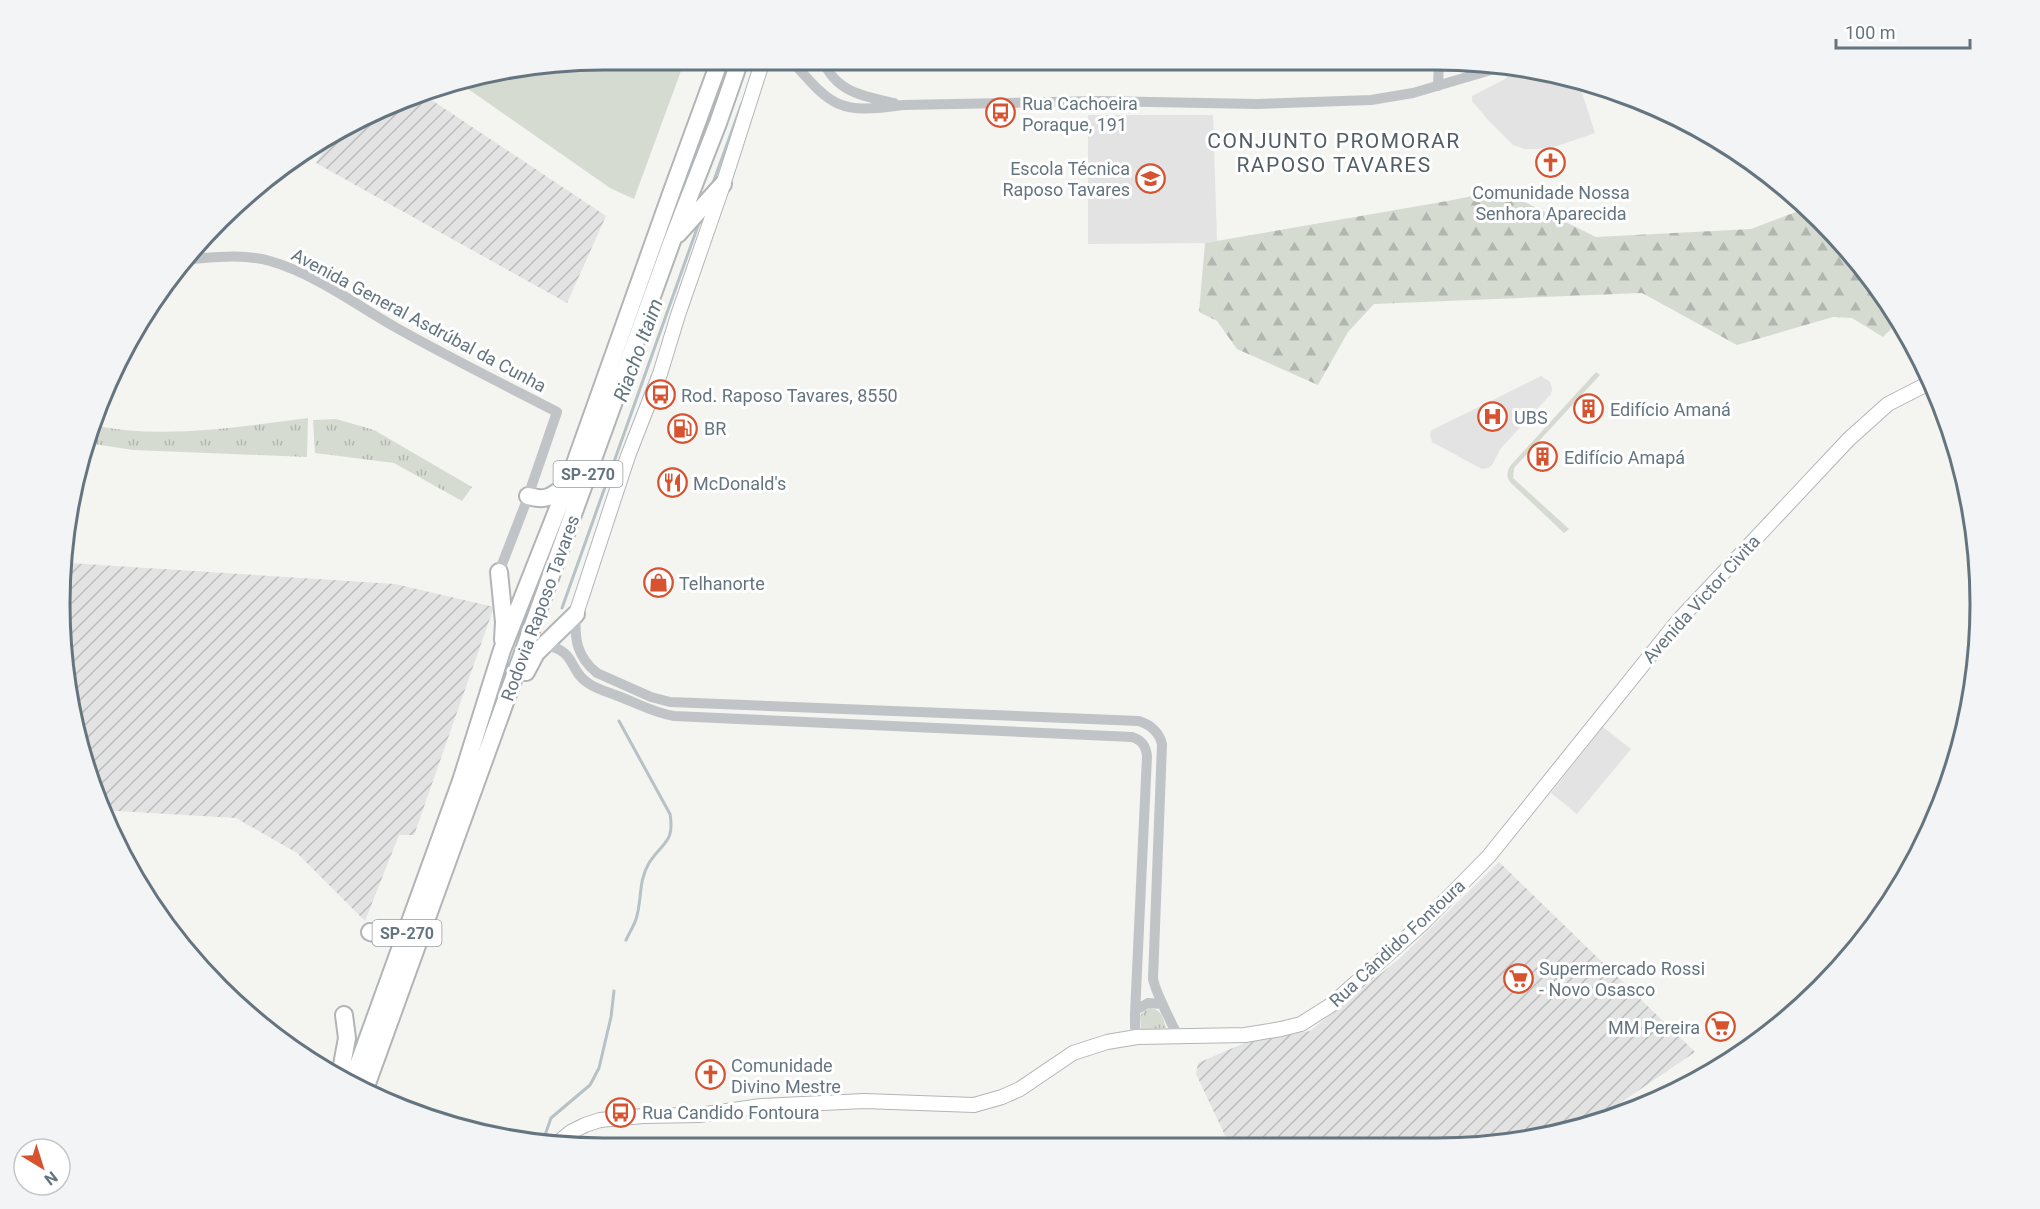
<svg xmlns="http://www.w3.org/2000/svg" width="2040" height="1209" font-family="Roboto,sans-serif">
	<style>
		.built { fill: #e2e3e2 }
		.industrial { fill: url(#industrial-furrows) }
		.green { fill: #d6dbd2 }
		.forest { fill: url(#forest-firs) }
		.park { fill: url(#park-tufts) }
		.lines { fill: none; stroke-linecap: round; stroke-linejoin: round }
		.stream { stroke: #b7c2c6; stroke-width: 3 }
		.major-casing { stroke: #b1b6b9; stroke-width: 16 }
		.highway-casing { stroke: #b1b5b7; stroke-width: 20 }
		.minor { stroke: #c0c4c7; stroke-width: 10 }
		.major { stroke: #fff; stroke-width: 14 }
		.highway { stroke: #fff; stroke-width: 16 }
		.labels { text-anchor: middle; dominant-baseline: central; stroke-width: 6; stroke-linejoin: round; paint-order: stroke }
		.shield { fill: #fff; stroke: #939ea6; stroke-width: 1.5 }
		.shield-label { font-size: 16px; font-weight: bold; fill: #657580 }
		.poi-label { font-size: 18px; fill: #657580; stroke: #fff; text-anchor: start }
		.street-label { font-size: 18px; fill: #657580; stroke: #fff }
		.water-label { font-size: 20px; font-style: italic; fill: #61777d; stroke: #fff }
		.quarter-label { font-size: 21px; letter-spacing: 1.5px; fill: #535e66; stroke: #fff }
		.rim { fill: none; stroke: #657580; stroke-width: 3 }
	</style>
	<defs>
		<pattern id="industrial-furrows" width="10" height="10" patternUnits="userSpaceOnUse" patternTransform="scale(1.5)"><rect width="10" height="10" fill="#e2e3e2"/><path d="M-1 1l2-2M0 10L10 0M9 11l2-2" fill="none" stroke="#bbbdbc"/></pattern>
		<pattern id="forest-firs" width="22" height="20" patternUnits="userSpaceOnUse" patternTransform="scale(1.5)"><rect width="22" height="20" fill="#d6dbd2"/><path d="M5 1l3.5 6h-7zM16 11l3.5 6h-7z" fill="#b1b6b0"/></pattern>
		<pattern id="park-tufts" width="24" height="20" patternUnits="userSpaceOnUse" patternTransform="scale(1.5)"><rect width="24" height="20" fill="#d6dbd2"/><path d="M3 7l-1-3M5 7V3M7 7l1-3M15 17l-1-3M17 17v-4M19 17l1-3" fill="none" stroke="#b1b6b0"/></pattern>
	</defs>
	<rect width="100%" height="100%" fill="#f4f4f1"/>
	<path class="built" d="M 1447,61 L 1471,61 L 1489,65 L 1465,72 L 1454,69 Z
		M 1520,71 L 1579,83 L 1595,133 L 1557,146 L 1538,149 L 1525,149 L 1513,145 L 1489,121 L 1472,101 L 1472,96 L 1507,78 L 1506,76 Z
		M 1088,115 L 1213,115 L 1217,241 L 1205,243 L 1088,244 Z
		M 1541,376 L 1550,382 L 1552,389 L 1551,394 L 1501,448 L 1492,465 L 1488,468 L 1482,469 L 1432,442 L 1430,434 L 1432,430 Z
		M 1603,727 L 1631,749 L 1577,814 L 1551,793 Z"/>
	<path class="industrial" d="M 421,93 L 606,216 L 567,303 L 316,163 L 328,143 Z
		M 69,563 L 395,584 L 494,607 L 414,835 L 399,835 L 365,921 L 297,853 L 236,818 L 101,810 L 61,640 Z
		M 1499,862 L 1695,1052 L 1588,1125 L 1471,1148 L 1231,1148 L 1196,1074 L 1198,1063 L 1249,1041 L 1310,1031 L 1399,959 Z"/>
	<path class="green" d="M 605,60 L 685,60 L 634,199 L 610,188 L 464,86 L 467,83 Z
		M 1596,372 L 1600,375 L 1514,468 L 1513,478 L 1569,529 L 1564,533 L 1512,484 C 1506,478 1506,472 1511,465 Z"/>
	<path class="forest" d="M 1500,190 L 1596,237 L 1751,229 L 1806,208 L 1820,219 L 1888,302 L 1899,321 L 1883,337 L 1852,318 L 1833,317 L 1737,345 L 1642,293 L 1374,304 L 1348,332 L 1318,385 L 1237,349 L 1217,321 L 1199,312 L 1205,243 L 1453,200 Z"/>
	<path class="park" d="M 308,418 L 307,457 L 133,450 L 88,443 L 96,426 C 164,439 239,427 308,418 Z
		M 336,419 L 374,430 L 472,487 L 462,501 L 394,463 L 315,453 L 313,420 Z
		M 1150,1008 C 1162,1010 1163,1017 1166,1028 L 1141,1030 L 1140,1016 L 1144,1011 Z"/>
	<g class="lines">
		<path class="stream" d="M 672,60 L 673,61
			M 713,183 L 742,103
			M 562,608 L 700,220
			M 619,721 L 670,814 C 675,843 662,842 649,863 C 638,881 642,902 636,919 C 634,926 629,933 626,940
			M 544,1138 L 551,1118 L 590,1085 L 599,1068 L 611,1017 L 614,991"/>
		<defs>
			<path id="major" d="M 576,614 L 628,456 L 660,374 L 678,315 L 721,191 L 763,60
				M 555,1145 L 571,1132 L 585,1125 L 600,1120 L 643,1116 L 699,1115 L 761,1106 L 864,1101 L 974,1105 L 1002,1097 L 1020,1089 L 1073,1053 L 1107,1042 L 1137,1037 L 1245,1035 L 1281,1029 L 1301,1024 L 1331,1005 L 1423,923 L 1489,856 L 1678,621 L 1849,439 L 1888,404 L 1931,382"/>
			<path id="highway" d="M 678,234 L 723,184
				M 528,496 C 548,502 553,495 568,484
				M 499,572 L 504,622 L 503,640
				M 526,672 L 536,653 L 576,614
				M 370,932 L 386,936 L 408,929
				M 340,1076 L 347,1038 L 344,1015
				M 352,1082 L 461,781 L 502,650 L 568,483 L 672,191 L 720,60
				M 365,1089 L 672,241 L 718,123 L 740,60"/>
		</defs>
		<use href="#major" class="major-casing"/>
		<use href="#highway" class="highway-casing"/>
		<path class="minor" d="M 791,60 C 833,108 839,114 903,105 L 1098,101 L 1257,104 L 1371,100 L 1413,93 L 1501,67
			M 823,60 C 835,92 865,97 894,103
			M 1438,86 L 1439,61
			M 192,259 C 218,257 245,254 270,261 C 315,274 355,304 395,327 C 448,357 503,384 557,412 L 525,505 L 499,572
			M 576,614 C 574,639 577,657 597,673 L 651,697 L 670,702 L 1139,721 C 1151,725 1159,732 1162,744 L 1153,979 C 1156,992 1161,1000 1166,1012 C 1172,1022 1172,1029 1181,1037
			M 545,645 C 577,651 568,670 588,683 C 596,689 608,692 618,696 C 637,703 654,713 674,716 L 1132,737 C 1142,740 1146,746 1147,756 L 1135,1014 L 1135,1027 L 1137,1037
			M 1136,1010 L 1148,1003 L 1161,1004"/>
		<use href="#major" class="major"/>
		<use href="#highway" class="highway"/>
	</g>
	<defs>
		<symbol id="bus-ring" viewBox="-11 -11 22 22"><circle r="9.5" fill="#fff" stroke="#d7522e" stroke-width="1.5"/><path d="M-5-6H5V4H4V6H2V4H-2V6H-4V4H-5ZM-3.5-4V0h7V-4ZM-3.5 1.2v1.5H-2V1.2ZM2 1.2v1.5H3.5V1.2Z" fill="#d7522e"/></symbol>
		<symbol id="church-ring" viewBox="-11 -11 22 22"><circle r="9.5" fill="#fff" stroke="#d7522e" stroke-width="1.5"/><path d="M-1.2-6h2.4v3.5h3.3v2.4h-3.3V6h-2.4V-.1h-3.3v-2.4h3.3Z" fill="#d7522e"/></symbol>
		<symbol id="school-ring" viewBox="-11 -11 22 22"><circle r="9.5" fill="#fff" stroke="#d7522e" stroke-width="1.5"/><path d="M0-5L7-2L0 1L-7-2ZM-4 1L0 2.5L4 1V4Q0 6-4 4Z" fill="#d7522e"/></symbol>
		<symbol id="building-ring" viewBox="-11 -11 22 22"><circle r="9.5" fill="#fff" stroke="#d7522e" stroke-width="1.5"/><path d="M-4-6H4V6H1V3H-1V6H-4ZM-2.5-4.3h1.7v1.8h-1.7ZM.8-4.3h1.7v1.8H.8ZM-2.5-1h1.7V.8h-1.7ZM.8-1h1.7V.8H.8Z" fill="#d7522e"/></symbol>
		<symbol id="hospital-ring" viewBox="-11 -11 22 22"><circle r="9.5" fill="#fff" stroke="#d7522e" stroke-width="1.5"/><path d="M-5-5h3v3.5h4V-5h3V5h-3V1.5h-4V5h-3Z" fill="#d7522e"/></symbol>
		<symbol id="fuel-ring" viewBox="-11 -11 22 22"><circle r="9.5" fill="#fff" stroke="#d7522e" stroke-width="1.5"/><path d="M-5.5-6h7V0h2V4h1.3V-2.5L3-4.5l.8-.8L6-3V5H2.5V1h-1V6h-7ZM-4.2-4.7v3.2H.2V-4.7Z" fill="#d7522e"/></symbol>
		<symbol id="restaurant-ring" viewBox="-11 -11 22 22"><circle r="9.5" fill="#fff" stroke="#d7522e" stroke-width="1.5"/><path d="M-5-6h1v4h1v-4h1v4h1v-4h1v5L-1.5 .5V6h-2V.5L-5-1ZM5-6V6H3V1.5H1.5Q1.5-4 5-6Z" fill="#d7522e"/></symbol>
		<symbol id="shop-ring" viewBox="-11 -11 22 22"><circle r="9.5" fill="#fff" stroke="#d7522e" stroke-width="1.5"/><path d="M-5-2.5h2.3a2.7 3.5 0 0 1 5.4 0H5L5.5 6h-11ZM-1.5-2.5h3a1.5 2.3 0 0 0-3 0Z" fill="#d7522e"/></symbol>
		<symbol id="supermarket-ring" viewBox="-11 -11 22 22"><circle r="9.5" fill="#fff" stroke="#d7522e" stroke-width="1.5"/><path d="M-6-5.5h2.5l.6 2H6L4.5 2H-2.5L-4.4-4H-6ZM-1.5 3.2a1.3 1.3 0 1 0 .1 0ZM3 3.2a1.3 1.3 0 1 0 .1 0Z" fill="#d7522e"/></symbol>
	</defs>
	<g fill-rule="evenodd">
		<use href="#bus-ring" x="984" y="96" width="33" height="33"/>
		<use href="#church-ring" x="1534" y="146" width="33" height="33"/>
		<use href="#school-ring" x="1134" y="162" width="33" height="33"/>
		<use href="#bus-ring" x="644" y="378" width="33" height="33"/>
		<use href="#building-ring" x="1572" y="392" width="33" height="33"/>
		<use href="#hospital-ring" x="1476" y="400" width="33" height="33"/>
		<use href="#fuel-ring" x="666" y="412" width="33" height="33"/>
		<use href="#building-ring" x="1526" y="440" width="33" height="33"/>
		<use href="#restaurant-ring" x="656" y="466" width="33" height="33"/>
		<use href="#shop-ring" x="642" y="566" width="33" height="33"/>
		<use href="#supermarket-ring" x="1502" y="962" width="33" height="33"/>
		<use href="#supermarket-ring" x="1704" y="1010" width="33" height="33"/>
		<use href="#church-ring" x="694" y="1058" width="33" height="33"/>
		<use href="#bus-ring" x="604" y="1096" width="33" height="33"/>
	</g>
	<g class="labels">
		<g class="shield">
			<rect x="553.5" y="461" width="69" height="26" rx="4.5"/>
			<rect x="372.5" y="920" width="69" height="26" rx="4.5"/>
		</g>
		<g class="shield-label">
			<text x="588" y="474">SP-270</text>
			<text x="407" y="933">SP-270</text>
		</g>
		<g class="poi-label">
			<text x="1022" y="103">Rua Cachoeira<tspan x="1022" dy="21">Poraque, 191</tspan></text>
			<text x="1130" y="168" text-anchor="end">Escola Técnica<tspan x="1130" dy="21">Raposo Tavares</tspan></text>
			<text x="1551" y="192" text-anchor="middle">Comunidade Nossa<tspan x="1551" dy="21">Senhora Aparecida</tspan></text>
			<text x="681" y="395">Rod. Raposo Tavares, 8550</text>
			<text x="1610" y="409">Edifício Amaná</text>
			<text x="1514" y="417">UBS</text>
			<text x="704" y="428">BR</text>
			<text x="1564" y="457">Edifício Amapá</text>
			<text x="693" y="483">McDonald's</text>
			<text x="679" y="583">Telhanorte</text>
			<text x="1539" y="968">Supermercado Rossi<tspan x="1539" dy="21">- Novo Osasco</tspan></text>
			<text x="1700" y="1027" text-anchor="end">MM Pereira</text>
			<text x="731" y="1065">Comunidade<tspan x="731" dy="21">Divino Mestre</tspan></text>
			<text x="642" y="1112">Rua Candido Fontoura</text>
		</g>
		<g class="street-label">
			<text transform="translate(419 320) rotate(28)">Avenida General Asdrúbal da Cunha</text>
			<text transform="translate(1701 599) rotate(-48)">Avenida Victor Civita</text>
			<text transform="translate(540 608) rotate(-70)">Rodovia Raposo Tavares</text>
			<text transform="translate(1397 943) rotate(-43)">Rua Cândido Fontoura</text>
		</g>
		<g class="water-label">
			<text transform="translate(638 350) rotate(-70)">Riacho Itaim</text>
		</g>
		<g class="quarter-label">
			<text x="1334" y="141">CONJUNTO PROMORAR<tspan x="1334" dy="24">RAPOSO TAVARES</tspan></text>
		</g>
	</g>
	<path d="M0 0H2040V1209H0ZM604 70H1436A534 534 0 0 1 1970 604V604A534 534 0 0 1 1436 1138H604A534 534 0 0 1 70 604V604A534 534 0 0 1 604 70Z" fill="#f3f4f5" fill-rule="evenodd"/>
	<path class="rim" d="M604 70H1436A534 534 0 0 1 1970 604V604A534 534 0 0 1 1436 1138H604A534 534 0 0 1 70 604V604A534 534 0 0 1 604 70Z"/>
	<g transform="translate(42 1167) rotate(142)"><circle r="28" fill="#ffffff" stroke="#c1c8cc" stroke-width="1.5"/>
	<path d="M0-4.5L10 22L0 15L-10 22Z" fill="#d7522e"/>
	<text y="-9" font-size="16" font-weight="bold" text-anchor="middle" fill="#657580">N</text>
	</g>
	<path d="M1836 39v9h134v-9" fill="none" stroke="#657580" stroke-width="3"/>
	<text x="1845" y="39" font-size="18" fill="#657580" stroke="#ffffff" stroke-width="4.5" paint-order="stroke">100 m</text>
</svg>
